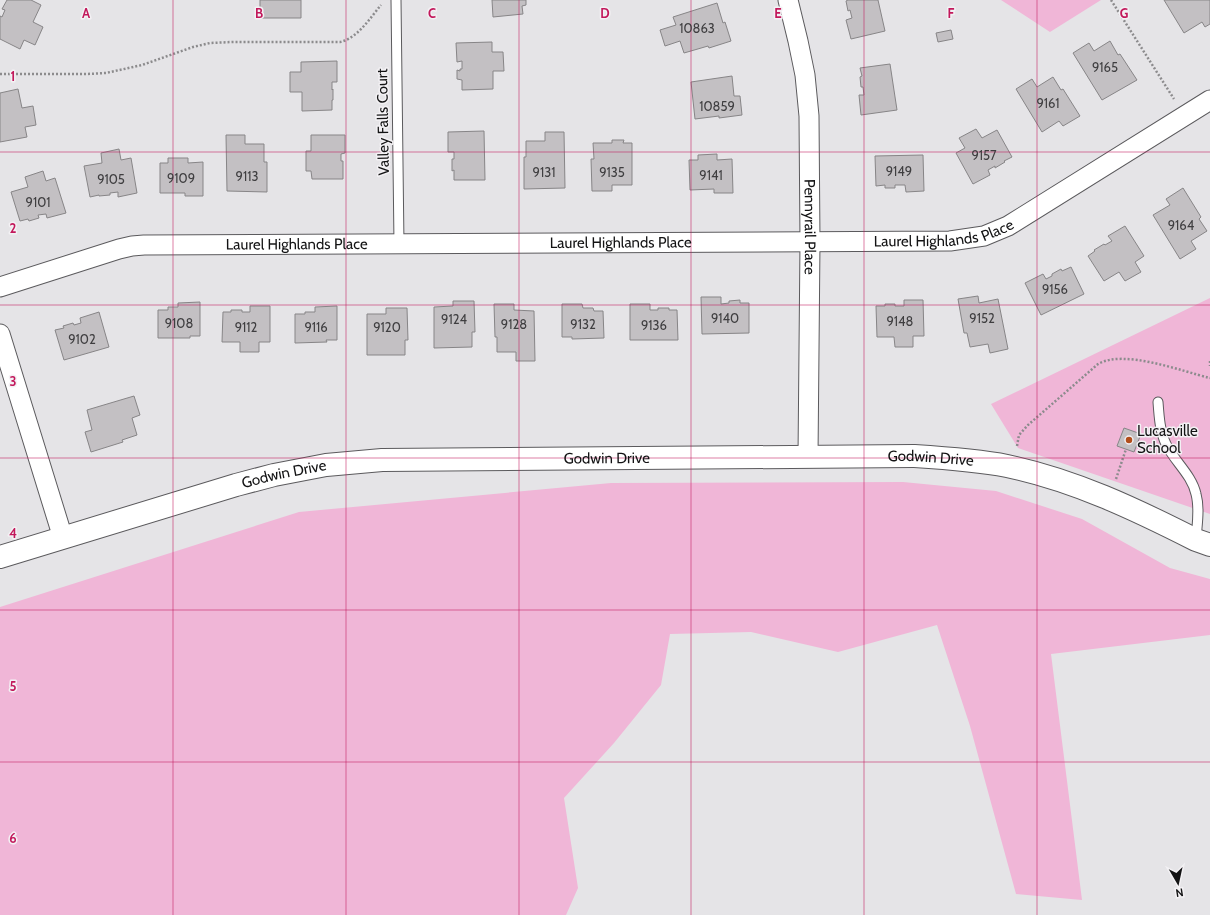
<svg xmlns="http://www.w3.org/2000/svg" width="1210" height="915" font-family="Cabin,sans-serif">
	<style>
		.green { fill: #f0b6d7 }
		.building { fill: #c3c0c3; stroke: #878587 }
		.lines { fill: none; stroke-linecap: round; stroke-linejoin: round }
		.lane-casing { stroke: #5b5a5d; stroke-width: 11 }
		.street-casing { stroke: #5b5a5d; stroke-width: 21 }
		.secondary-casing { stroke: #5b5a5d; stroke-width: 24 }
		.path { stroke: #8c8b8d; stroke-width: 2.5; stroke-dasharray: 2 2; stroke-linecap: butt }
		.lane { stroke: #fff; stroke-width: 9 }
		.street { stroke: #fff; stroke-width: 19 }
		.secondary { stroke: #fff; stroke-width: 22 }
		.grid { fill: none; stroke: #c2185b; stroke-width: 1; stroke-opacity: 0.55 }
		.poi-dot { fill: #b24e1b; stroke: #f3f1f4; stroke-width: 1.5 }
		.labels { text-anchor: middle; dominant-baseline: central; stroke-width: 3; stroke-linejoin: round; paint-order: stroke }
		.number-label { font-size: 13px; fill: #3f3e40 }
		.street-label { font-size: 15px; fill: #131314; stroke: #f3f1f4 }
		.poi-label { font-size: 15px; fill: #131314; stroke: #f3f1f4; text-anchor: start }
		.grid-label { font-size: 13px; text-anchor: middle; font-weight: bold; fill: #c2185b; stroke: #f3f1f4; stroke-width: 3; stroke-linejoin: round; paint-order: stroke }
	</style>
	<rect width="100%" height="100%" fill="#e5e4e7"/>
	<path class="green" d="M 1001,0 L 1101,0 L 1050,32 Z
		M 1210,298 L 1210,514 L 1018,448 L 991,404 Z
		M 903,482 L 996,491 L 1082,519 L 1170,568 L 1210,579 L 1210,635 L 1051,654 L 1082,900 L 1016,894 L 970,726 L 937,625 L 838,652 L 751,632 L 670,634 L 661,685 L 614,743 L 564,798 L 578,888 L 566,915 L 0,915 L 0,607 L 299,512 L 611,483 Z"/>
	<path class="building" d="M 7,0 L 31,0 L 41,5 L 33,22 L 43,27 L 35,45 L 24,40 L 20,49 L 0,39 L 0,16 L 2,17 L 5,10 L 2,9 Z
		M 260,0 L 301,0 L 301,18 L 260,18 Z
		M 492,0 L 526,0 L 526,5 L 522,6 L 523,14 L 493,17 Z
		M 848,0 L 878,0 L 885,31 L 851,39 L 846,20 L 852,18 L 850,10 L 848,11 L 846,1 Z
		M 1164,0 L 1210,0 L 1210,24 L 1205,27 L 1202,22 L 1184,33 Z
		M 717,3 L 723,23 L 725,22 L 731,41 L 709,48 L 708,46 L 684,53 L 680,41 L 665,46 L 660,30 L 676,25 L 673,17 Z
		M 951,30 L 953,39 L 938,42 L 936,33 Z
		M 1110,41 L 1118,55 L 1120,54 L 1137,80 L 1102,100 L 1073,53 L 1089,43 L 1094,51 Z
		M 492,42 L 492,52 L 503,52 L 504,71 L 493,71 L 493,89 L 462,90 L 462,80 L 457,79 L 457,70 L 460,71 L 460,69 L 462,69 L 462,61 L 457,62 L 456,43 Z
		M 337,61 L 337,82 L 332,82 L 332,90 L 333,89 L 333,100 L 332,100 L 332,110 L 302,111 L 302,92 L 290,92 L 290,72 L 301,72 L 301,62 Z
		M 890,64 L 897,110 L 861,115 L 859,95 L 864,95 L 863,87 L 861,87 L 860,77 L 862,76 L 860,68 Z
		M 732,76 L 734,96 L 740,96 L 742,115 L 719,118 L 719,116 L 695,119 L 691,82 Z
		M 1053,77 L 1061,90 L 1063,89 L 1080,116 L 1063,126 L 1059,121 L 1042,132 L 1016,89 L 1032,79 L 1037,87 Z
		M 18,89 L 22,108 L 33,106 L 36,125 L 25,127 L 27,137 L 0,142 L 0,93 Z
		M 976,129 L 982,138 L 997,130 L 1012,157 L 1004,161 L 1005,162 L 995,168 L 995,166 L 988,170 L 990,175 L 973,184 L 956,153 L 965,148 L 959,138 Z
		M 484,131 L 485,180 L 454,180 L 454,170 L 452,171 L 452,159 L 454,159 L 454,152 L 448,152 L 448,132 Z
		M 545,132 L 564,132 L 565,188 L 524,189 L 524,157 L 526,157 L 526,141 L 545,141 Z
		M 226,135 L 245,135 L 245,144 L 264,144 L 264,162 L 267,162 L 267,192 L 227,191 Z
		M 311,135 L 345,135 L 345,153 L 341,154 L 341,161 L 343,161 L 343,179 L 312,179 L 311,171 L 306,171 L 306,151 L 311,151 Z
		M 612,140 L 624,140 L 623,143 L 632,143 L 632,185 L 612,185 L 612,191 L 592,191 L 591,159 L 594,159 L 593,143 L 612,143 Z
		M 119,149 L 121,160 L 131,158 L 137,193 L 118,197 L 118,192 L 110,193 L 110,195 L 99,196 L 99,195 L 90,197 L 84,166 L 102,163 L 101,153 Z
		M 717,154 L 717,160 L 732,159 L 733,193 L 714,193 L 714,189 L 690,190 L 689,160 L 698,160 L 698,155 Z
		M 923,155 L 924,191 L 906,192 L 905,185 L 895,185 L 895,188 L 885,188 L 885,185 L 876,186 L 875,156 Z
		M 168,158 L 188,158 L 188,163 L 203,162 L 203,196 L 185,196 L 185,193 L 160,193 L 160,163 L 168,163 Z
		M 43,171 L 46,181 L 55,178 L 66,213 L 47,218 L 46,214 L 38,215 L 39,218 L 29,221 L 28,219 L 20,221 L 11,192 L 28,187 L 25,177 Z
		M 1183,188 L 1201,217 L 1199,219 L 1207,231 L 1191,241 L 1196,249 L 1180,259 L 1153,215 L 1170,205 L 1166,199 Z
		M 1125,226 L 1144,256 L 1135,262 L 1141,272 L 1125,281 L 1119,272 L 1104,281 L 1088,256 L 1095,251 L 1094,250 L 1104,244 L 1105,245 L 1112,241 L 1108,236 Z
		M 1071,267 L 1084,294 L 1041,315 L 1025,283 L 1043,274 L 1046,279 L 1052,276 L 1052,274 L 1061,269 L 1062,271 Z
		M 978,296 L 979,303 L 998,299 L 1008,349 L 990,353 L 988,344 L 970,347 L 967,333 L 964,333 L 958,299 Z
		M 701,297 L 721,297 L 721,304 L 729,303 L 729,301 L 740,300 L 740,303 L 749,303 L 749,333 L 702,334 Z
		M 904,300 L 923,300 L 924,336 L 913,336 L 913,347 L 895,347 L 894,337 L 877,337 L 876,306 L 885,306 L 885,304 L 895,304 L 895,306 L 904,306 Z
		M 453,301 L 474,301 L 475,332 L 472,332 L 472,347 L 434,348 L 434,307 L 453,306 Z
		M 200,302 L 200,336 L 190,336 L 190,338 L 158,338 L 158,310 L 168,310 L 168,307 L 178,307 L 178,303 Z
		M 494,304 L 514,304 L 514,310 L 534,311 L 535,361 L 516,361 L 516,352 L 497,352 L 497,337 L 495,337 Z
		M 562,304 L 582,304 L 583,308 L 593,308 L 594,311 L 603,311 L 604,338 L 572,339 L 572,337 L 562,337 Z
		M 630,304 L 650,304 L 650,310 L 658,310 L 658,308 L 669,308 L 669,310 L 677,310 L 678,340 L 630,340 Z
		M 250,306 L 270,306 L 270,342 L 259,342 L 259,352 L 240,352 L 240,342 L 222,342 L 223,312 L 231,312 L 231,310 L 242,310 L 242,312 L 250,312 Z
		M 337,306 L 337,340 L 326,340 L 327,342 L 295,343 L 295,314 L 305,314 L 305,312 L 315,312 L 315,307 Z
		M 386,308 L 407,308 L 408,340 L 405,340 L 405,355 L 367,355 L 367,314 L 386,314 Z
		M 99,312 L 109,347 L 64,360 L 55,330 L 64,328 L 63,326 L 73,323 L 74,325 L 81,323 L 80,318 Z
		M 134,396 L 140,415 L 132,418 L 137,435 L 122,440 L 123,442 L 91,452 L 85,432 L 92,430 L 87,410 Z
		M 1124,428 L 1141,434 L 1134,452 L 1117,446 Z"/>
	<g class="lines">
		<defs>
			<path id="lane" d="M 396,0 L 399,244
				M 1158,402 C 1159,416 1160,432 1166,444 C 1174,461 1192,475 1196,494 C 1200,509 1197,524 1196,540"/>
			<g id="street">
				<path id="s1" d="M 788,0 L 798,41 L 805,75 L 809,116 L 810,242 L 808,457"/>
				<path id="s2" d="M 0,287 L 119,249 L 132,246 L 144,245 L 950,241 L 984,236 L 1008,226 L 1210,100"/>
				<path d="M 0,334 L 63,538"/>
			</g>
			<g id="secondary">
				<path id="s3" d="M 0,557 L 236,485 L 274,475 L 326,465 L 382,460 L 913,456 C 944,458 976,460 1007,466 C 1074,480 1135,509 1196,540 L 1210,545"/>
			</g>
		</defs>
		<use href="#lane" class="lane-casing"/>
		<use href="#street" class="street-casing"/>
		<use href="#secondary" class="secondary-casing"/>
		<path class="path" d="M 1111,0 L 1174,99
			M 0,74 L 87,74 L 106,73 L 142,65 L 193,47 L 210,43 L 232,42 L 340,42 C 358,38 370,18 381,5
			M 1210,361 L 1210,366
			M 1017,446 L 1019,435 L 1028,425 L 1098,364 C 1124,349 1181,371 1210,378
			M 1116,479 L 1126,449"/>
		<use href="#lane" class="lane"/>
		<use href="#street" class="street"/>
		<use href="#secondary" class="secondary"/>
	</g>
	<path class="grid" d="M 173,0 L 173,915M 346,0 L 346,915M 519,0 L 519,915M 691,0 L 691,915M 864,0 L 864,915M 1037,0 L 1037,915M 0,152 L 1210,152M 0,305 L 1210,305M 0,458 L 1210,458M 0,610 L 1210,610M 0,762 L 1210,762"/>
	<circle class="poi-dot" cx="1129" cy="440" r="4"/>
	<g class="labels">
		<g class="number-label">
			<text x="697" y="28">10863</text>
			<text x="1105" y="67">9165</text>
			<text x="1048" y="103">9161</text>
			<text x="717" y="106">10859</text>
			<text x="984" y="155">9157</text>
			<text x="899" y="171">9149</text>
			<text x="544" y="172">9131</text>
			<text x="612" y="172">9135</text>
			<text x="711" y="175">9141</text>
			<text x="247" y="176">9113</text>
			<text x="181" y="178">9109</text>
			<text x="111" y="179">9105</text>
			<text x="38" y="202">9101</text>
			<text x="1181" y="225">9164</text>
			<text x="1055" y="289">9156</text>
			<text x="725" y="318">9140</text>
			<text x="982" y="318">9152</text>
			<text x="454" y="319">9124</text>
			<text x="900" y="321">9148</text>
			<text x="179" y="323">9108</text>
			<text x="514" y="324">9128</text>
			<text x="583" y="324">9132</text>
			<text x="654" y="325">9136</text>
			<text x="246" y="327">9112</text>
			<text x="316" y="327">9116</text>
			<text x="387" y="327">9120</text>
			<text x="82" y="339">9102</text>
		</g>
		<g class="street-label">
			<text transform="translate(383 122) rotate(-91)">Valley Falls Court</text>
			<text stroke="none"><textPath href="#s1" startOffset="229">Pennyrail Place</textPath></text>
			<text stroke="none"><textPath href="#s2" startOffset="951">Laurel Highlands Place</textPath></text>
			<text stroke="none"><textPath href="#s2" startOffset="627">Laurel Highlands Place</textPath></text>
			<text stroke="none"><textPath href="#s2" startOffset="303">Laurel Highlands Place</textPath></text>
			<text stroke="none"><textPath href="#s3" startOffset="620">Godwin Drive</textPath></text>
			<text stroke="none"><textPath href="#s3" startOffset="944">Godwin Drive</textPath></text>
			<text stroke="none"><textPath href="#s3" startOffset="296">Godwin Drive</textPath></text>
		</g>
		<g class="poi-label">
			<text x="1137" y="431">Lucasville<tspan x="1137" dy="17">School</tspan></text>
		</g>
	</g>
	<g class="grid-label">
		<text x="86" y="18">A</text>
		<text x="259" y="18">B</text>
		<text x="432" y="18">C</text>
		<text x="605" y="18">D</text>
		<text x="778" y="18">E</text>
		<text x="951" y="18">F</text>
		<text x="1124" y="18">G</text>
		<text x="13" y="81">1</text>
		<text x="13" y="233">2</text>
		<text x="13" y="386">3</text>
		<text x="13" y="538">4</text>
		<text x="13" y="691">5</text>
		<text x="13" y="843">6</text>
	</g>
	<g transform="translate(1178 883) rotate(171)" stroke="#f3f1f4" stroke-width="3" paint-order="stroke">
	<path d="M0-3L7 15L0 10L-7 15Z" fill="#131314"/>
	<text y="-6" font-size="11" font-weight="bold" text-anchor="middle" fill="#131314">N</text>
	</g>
</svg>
